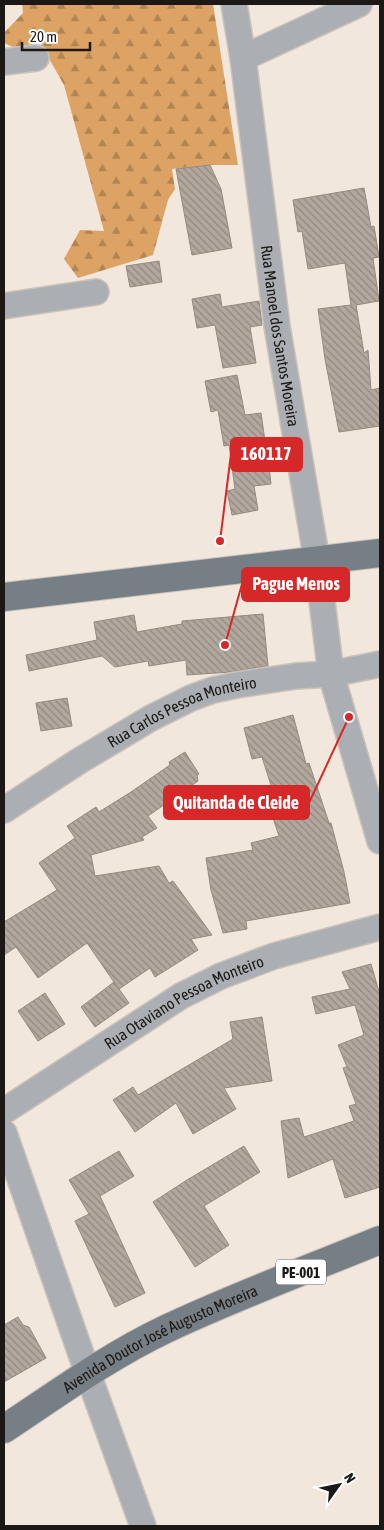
<svg xmlns="http://www.w3.org/2000/svg" width="384" height="1530" font-family="'Asap Condensed',sans-serif">
	<style>
		.forest { fill: url(#forest-firs) }
		.building { fill: url(#building-back-hatch); stroke: #938a81 }
		.lines { fill: none; stroke-linecap: round; stroke-linejoin: round }
		.minor-casing { stroke: #cbc2b9; stroke-width: 28 }
		.major-casing { stroke: #cbc2b9; stroke-width: 30 }
		.minor { stroke: #abafb3; stroke-width: 25 }
		.major { stroke: #767f86; stroke-width: 28 }
		.labels { text-anchor: middle; dominant-baseline: central; stroke-width: 4; stroke-linejoin: round; paint-order: stroke }
		.shield { fill: #fff; stroke: #605d5b; stroke-width: 1 }
		.shield-label { font-size: 15px; font-weight: bold; fill: #1c1815 }
		.street-label { font-size: 16px; fill: #1c1815; stroke: #fff }
		.leader { fill: none; stroke: #d62828; stroke-width: 2 }
		.callout-dot { fill: #d62828; stroke: #fff; stroke-width: 2 }
		.callout { fill: #d62828; stroke: #d62828; stroke-width: 2 }
		.callout-label { font-size: 18px; text-anchor: middle; font-weight: bold; fill: #fff }
	</style>
	<defs>
		<pattern id="forest-firs" width="22" height="20" patternUnits="userSpaceOnUse" patternTransform="scale(1.25)"><rect width="22" height="20" fill="#dda364"/><path d="M5 1l3.5 6h-7zM16 11l3.5 6h-7z" fill="#b28451"/></pattern>
		<pattern id="building-back-hatch" width="6" height="6" patternUnits="userSpaceOnUse" patternTransform="scale(1.25)"><rect width="6" height="6" fill="#b2a89f"/><path d="M-1 5l2 2M0 0l6 6M5-1l2 2" fill="none" stroke="#908880"/></pattern>
	</defs>
	<rect width="100%" height="100%" fill="#f1e7dd"/>
	<path class="forest" d="M 22,4 L 213,4 L 238,165 L 210,165 L 172,169 L 175,189 L 168,200 L 153,255 L 78,278 L 64,259 L 80,230 L 104,231 L 64,85 L 39,41 L 20,50 L 4,43 L 4,33 L 23,13 Z"/>
	<path class="building" d="M 210,165 L 221,189 L 232,248 L 192,255 L 176,169 Z
		M 364,188 L 371,227 L 374,226 L 379,257 L 373,258 L 379,301 L 356,305 L 364,353 L 368,350 L 371,390 L 380,388 L 380,426 L 339,432 L 325,359 L 318,309 L 351,305 L 345,263 L 308,269 L 302,231 L 298,232 L 293,200 Z
		M 159,261 L 162,282 L 130,287 L 126,266 Z
		M 220,294 L 222,307 L 259,301 L 262,325 L 250,327 L 256,363 L 223,368 L 215,325 L 197,328 L 192,299 Z
		M 237,375 L 245,415 L 261,413 L 266,448 L 267,448 L 271,484 L 254,486 L 258,510 L 232,515 L 227,491 L 235,489 L 229,445 L 224,446 L 218,410 L 211,412 L 205,381 Z
		M 263,614 L 268,666 L 231,672 L 187,675 L 186,660 L 149,666 L 148,661 L 115,667 L 102,656 L 29,671 L 26,655 L 97,640 L 94,622 L 134,615 L 137,632 L 182,624 L 182,621 Z
		M 67,698 L 72,726 L 41,731 L 36,703 Z
		M 293,715 L 306,764 L 309,763 L 329,823 L 331,823 L 344,872 L 350,903 L 246,921 L 247,929 L 223,933 L 211,890 L 206,858 L 253,850 L 251,843 L 279,836 L 268,803 L 276,801 L 262,757 L 252,759 L 244,728 Z
		M 185,752 L 199,774 L 197,775 L 198,781 L 148,816 L 157,828 L 142,837 L 144,840 L 91,855 L 95,876 L 159,866 L 169,883 L 173,881 L 212,935 L 191,939 L 198,950 L 155,977 L 150,968 L 119,989 L 129,1003 L 95,1027 L 81,1007 L 114,982 L 116,985 L 87,943 L 38,978 L 16,947 L 4,955 L 4,922 L 57,890 L 39,863 L 75,838 L 67,826 L 96,807 L 99,812 L 131,792 L 170,765 L 169,762 Z
		M 371,964 L 380,995 L 380,1187 L 345,1198 L 333,1159 L 288,1178 L 281,1121 L 299,1118 L 304,1137 L 354,1121 L 349,1106 L 356,1104 L 343,1068 L 347,1067 L 338,1045 L 364,1035 L 355,1005 L 316,1014 L 312,997 L 350,989 L 342,972 Z
		M 45,993 L 65,1024 L 38,1041 L 18,1011 Z
		M 262,1017 L 272,1081 L 224,1088 L 236,1109 L 193,1134 L 176,1103 L 135,1132 L 113,1100 L 133,1087 L 138,1095 L 233,1039 L 230,1022 Z
		M 244,1146 L 260,1172 L 204,1206 L 229,1245 L 195,1267 L 153,1202 L 187,1180 Z
		M 119,1151 L 134,1176 L 100,1196 L 145,1293 L 115,1307 L 75,1221 L 89,1214 L 69,1180 Z
		M 18,1317 L 23,1325 L 29,1327 L 46,1358 L 4,1382 L 4,1325 Z"/>
	<g class="lines">
		<defs>
			<g id="minor">
				<path id="s1" d="M 234,4 L 243,58 L 277,326 L 317,561 L 331,674 L 380,841"/>
				<path d="M 243,58 L 359,4"/>
				<path d="M 4,62 L 36,58"/>
				<path d="M 4,306 L 96,292"/>
				<path id="s2" d="M 4,810 L 79,761 L 151,718 L 191,698 L 213,690 L 237,685 L 296,676 L 331,674 L 380,664"/>
				<path id="s3" d="M 4,1111 L 181,996 L 221,976 L 274,956 L 380,927"/>
				<path d="M 4,1133 L 88,1374 L 143,1526"/>
			</g>
			<g id="major">
				<path d="M 4,597 L 380,553"/>
				<path id="s4" d="M 4,1429 C 57,1394 109,1356 166,1329 C 236,1296 309,1269 380,1240"/>
			</g>
		</defs>
		<use href="#minor" class="minor-casing"/>
		<use href="#major" class="major-casing"/>
		<use href="#minor" class="minor"/>
		<use href="#major" class="major"/>
	</g>
	<g class="labels">
		<rect class="shield" x="276" y="1259.5" width="50" height="25" rx="4"/>
		<g class="shield-label">
			<text x="301" y="1272">PE-001</text>
		</g>
		<g class="street-label">
			<text stroke="none"><textPath href="#s1" startOffset="335">Rua Manoel dos Santos Moreira</textPath></text>
			<text stroke="none"><textPath href="#s2" startOffset="205">Rua Carlos Pessoa Monteiro</textPath></text>
			<text stroke="none"><textPath href="#s3" startOffset="211">Rua Otaviano Pessoa Monteiro</textPath></text>
			<text stroke="none"><textPath href="#s4" startOffset="181">Avenida Doutor José Augusto Moreira</textPath></text>
		</g>
	</g>
	<path class="leader" d="M220 541L231 454M225 645L242 584M349 717L309 803"/>
	<g class="callout-dot">
		<circle cx="220" cy="541" r="5"/>
		<circle cx="225" cy="645" r="5"/>
		<circle cx="349" cy="717" r="5"/>
	</g>
	<g class="callout">
		<rect x="231" y="438" width="71" height="33" rx="5"/>
		<rect x="242" y="568" width="107" height="33" rx="5"/>
		<rect x="164" y="786" width="145" height="33" rx="5"/>
	</g>
	<g class="callout-label">
		<text x="266" y="460">160117</text>
		<text x="296" y="590">Pague Menos</text>
		<text x="236" y="809">Quitanda de Cleide</text>
	</g>
	<rect width="384" height="1530" fill="none" stroke="#1c1815" stroke-width="10"/>
	<g transform="translate(339 1485) rotate(57)" stroke="#ffffff" stroke-width="4" paint-order="stroke">
	<path d="M0-4L9 19L0 12L-9 19Z" fill="#1c1815"/>
	<text y="-8" font-size="14" font-weight="bold" text-anchor="middle" fill="#1c1815">N</text>
	</g>
	<path d="M22 42v8h68v-8" fill="none" stroke="#1c1815" stroke-width="2.5"/>
	<text x="30" y="42" font-size="15" fill="#1c1815" stroke="#ffffff" stroke-width="4" paint-order="stroke">20 m</text>
</svg>
